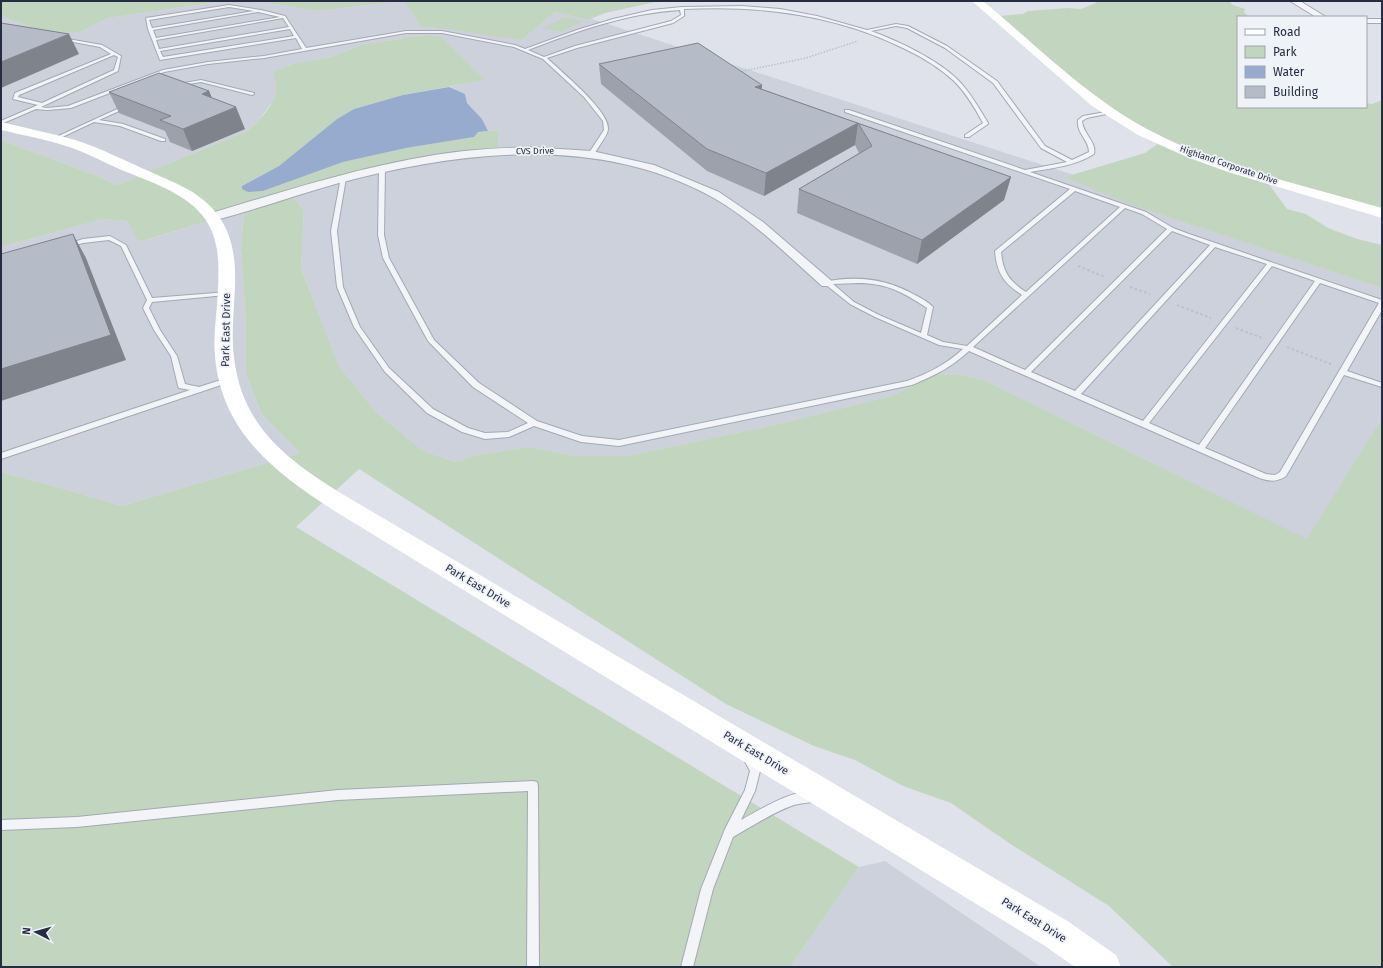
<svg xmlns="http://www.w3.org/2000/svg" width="1383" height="968" font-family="'Fira Sans',sans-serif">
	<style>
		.built { fill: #cdd1dc }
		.green { fill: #c2d5bf }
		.water { fill: #96abce }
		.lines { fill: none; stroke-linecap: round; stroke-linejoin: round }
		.lane-casing { stroke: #a4a8b5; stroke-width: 2 }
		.street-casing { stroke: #a4a8b5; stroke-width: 2 }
		.path-far1 { stroke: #bec0c9; stroke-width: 1.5; stroke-dasharray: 1.5 1.5; stroke-linecap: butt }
		.path { stroke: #bec0c9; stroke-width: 2; stroke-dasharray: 2.5 2.5; stroke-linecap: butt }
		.lane { fill: #f3f4f8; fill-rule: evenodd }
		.street { fill: #f3f4f8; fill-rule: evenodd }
		.secondary { fill: #fff; fill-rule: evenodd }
		.wall { fill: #9da1ac }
		.shaded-wall { fill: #7f838c }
		.building { fill: #b6bbc8; stroke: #7f838c }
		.labels { text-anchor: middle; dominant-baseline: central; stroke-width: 3.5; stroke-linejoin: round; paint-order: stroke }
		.far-street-label { font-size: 9px; fill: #262d43; stroke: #eff2f7 }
		.street-label { font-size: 11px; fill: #262d43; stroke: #eff2f7 }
	</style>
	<rect width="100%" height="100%" fill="#dfe2ea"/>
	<path class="built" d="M 224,1 L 256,1 L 317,11 L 404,1 L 421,27 L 445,28 L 522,40 L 555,12 L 588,20 L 592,19 L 1074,175 L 1066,177 L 1382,288 L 1382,418 L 1308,540 L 984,380 L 962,375 L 938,374 L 891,396 L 787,422 L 627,456 L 575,456 L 530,447 L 481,454 L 454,462 L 422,450 L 376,412 L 339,366 L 301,269 L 304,210 L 291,196 L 497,138 L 497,130 L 488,131 L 482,119 L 467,103 L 465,94 L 449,87 L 484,80 L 438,37 L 426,35 L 364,44 L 331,57 L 293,64 L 273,71 L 277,87 L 274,100 L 258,121 L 247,131 L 117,185 L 95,175 L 1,140 L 1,16 L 33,28 L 82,31 L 108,18 Z
		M 244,210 L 241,249 L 246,324 L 246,373 L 262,415 L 300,453 L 122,506 L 57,487 L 1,472 L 1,247 L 103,219 L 127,221 L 140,242 Z
		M 885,861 L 1041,967 L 790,967 L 859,867 Z"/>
	<path class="green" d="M 1,1 L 224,1 L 108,18 L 82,31 L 66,33 L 33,28 L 1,16 Z
		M 256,1 L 660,1 L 605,13 L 588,20 L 555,12 L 522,40 C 488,37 455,28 421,27 L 404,1 L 317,11 Z
		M 1095,1 L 1229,1 L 1233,5 L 1245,9 L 1244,12 L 1249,17 L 1238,17 L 1238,107 L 1366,107 L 1366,103 L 1372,104 L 1382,100 L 1382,213 L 1265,179 L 1287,209 L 1306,214 L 1328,228 L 1357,239 L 1382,245 L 1382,288 L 1121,201 L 1065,177 L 1145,153 L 1163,140 L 1111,111 L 999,16 L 1023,14 L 1028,11 L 1068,8 L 1081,9 L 1096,3 Z
		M 565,17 L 583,21 L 561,32 L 542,28 Z
		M 426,35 L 441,37 L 485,80 L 403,95 L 354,109 L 337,119 L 279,166 L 242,186 L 263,191 L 343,162 L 406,148 L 474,137 L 478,132 L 498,130 L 498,157 L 449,160 L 395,169 L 291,196 L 304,210 L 301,269 L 339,366 L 376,412 L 422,450 L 454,462 L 481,454 L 530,447 L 575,456 L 627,456 L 787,422 L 891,396 L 938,374 L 962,375 L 984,380 L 1307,539 L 1382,418 L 1382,967 L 1173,967 L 1109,906 L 1012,845 L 951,803 L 903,786 L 855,760 L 814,746 L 726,704 L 359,469 L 296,527 L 859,867 L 790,967 L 1,967 L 1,472 L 57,487 L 122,506 L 300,453 L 262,415 L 246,373 L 246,324 L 241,249 L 244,210 L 139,242 L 127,221 L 103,219 L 1,247 L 1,140 L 95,175 L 117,185 L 247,131 C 259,121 277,104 276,87 C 276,82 274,76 273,71 L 293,64 L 331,57 L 364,44 Z"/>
	<path class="water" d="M 449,87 L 465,94 L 467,103 L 482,119 L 488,131 L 478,132 L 474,137 L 406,148 L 343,162 L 263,191 L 248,192 L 242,189 L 242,186 L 279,166 L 337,119 L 354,109 L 403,95 Z"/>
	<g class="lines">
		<defs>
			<path id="lane" d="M 229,5 L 261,10 L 285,16 L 306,48 L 406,31 L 442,31 L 515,45 L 525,49 L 577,30 L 613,19 L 652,10 L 682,7 L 742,6 L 780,9 L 817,16 L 867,30 L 896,24 L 908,26 L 947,46 L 997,81 L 1045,146 L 1072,160 L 1089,152 C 1089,140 1076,133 1078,120 L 1083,116 L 1111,111 L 1111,113 L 1087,118 L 1082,121 C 1083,134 1097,142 1094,154 C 1076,166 1052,168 1030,172 L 1146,212 L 1173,228 L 1189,234 L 1382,300 L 1382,310 L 1347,371 L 1382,383 L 1382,387 L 1344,375 L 1286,476 C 1276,483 1267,481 1257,477 L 969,351 C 950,368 936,375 912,385 L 619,446 L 581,442 L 534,426 L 509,437 L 485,439 L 462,432 L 427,413 L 385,372 L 354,327 L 337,287 L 331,231 L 341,177 L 346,178 L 337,231 L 343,287 L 360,327 L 389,368 L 433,409 L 468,428 L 485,433 L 508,432 L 528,423 L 473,387 L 428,341 L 383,258 L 378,235 L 379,168 L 382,166 L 385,168 L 384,235 L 389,258 L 434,340 L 479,383 L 537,421 L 582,436 L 619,440 L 907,381 C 929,373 945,365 963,349 L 939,345 L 875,317 L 850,304 L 825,284 L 825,282 C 856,275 887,279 915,295 C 921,298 928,302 933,307 L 927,335 L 943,342 L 967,346 L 1022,295 C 1004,283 997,274 995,251 L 1070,189 L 845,112 L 845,110 L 849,110 L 1025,170 L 1067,162 L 1041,148 L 993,83 L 945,48 L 907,28 L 896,26 L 871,31 C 898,41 937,59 958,80 C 970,92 979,108 988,123 L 988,124 L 969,137 L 965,137 L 965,135 L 983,123 C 975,108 966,93 954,81 C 940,68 922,57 905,49 C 837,15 760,5 684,9 L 684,16 L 673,23 L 577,48 L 547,58 C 560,71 610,111 608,129 C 608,135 598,147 595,153 L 592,155 L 589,153 L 604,130 L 603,121 L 584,97 L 543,59 L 514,47 L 442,33 L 406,33 L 264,58 L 208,64 L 164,72 L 71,108 L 47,110 L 36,109 L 1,124 L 1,121 L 38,105 L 13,99 L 15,93 L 111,54 L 100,47 L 63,40 L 62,38 L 102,45 L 121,56 L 118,71 L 41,107 L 47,108 L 68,106 L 163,70 L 208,62 L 264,56 L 302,49 L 296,38 L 160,60 L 148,29 L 146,18 ZM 229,7 L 254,11 L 152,28 L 149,20 ZM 680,10 L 681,15 L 671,21 L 575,46 L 544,57 L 528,50 C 577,31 628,13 680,10 ZM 258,12 L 280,17 L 156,38 L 153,30 ZM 283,18 L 289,27 L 159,49 L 156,40 ZM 290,29 L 294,36 L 163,57 L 160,51 ZM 114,55 L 118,57 L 114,70 L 42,103 L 18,97 L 19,95 ZM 1075,191 L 1120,207 L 1026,292 C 1009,281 1003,272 1001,252 ZM 1125,208 L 1142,214 L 1167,229 L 1025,370 L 973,347 ZM 1172,231 L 1210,245 L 1075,391 L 1031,372 ZM 1215,247 L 1267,264 L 1143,421 L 1081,394 ZM 1272,266 L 1315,281 L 1199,445 L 1149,423 ZM 858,283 C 886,283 903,292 927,308 L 921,333 L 879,315 L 854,302 L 833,284 ZM 1320,283 L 1379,303 L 1280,472 L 1275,475 L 1266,474 L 1205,448 Z
				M 201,80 L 254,93 L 254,94 L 252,95 L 201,82 L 175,86 L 173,85 Z
				M 126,105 L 128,106 L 128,107 L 99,120 L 123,124 L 165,139 L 165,141 L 161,141 L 120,126 L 94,122 L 56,140 L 52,139 Z
				M 110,236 L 126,245 L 152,298 L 228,292 L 229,293 L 226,295 L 152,302 L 149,308 L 160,330 L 177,356 L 185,384 L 199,387 L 227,378 L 231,380 L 230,382 L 1,459 L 1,453 L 190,390 L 179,388 L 178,386 L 171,356 L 154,330 L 143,308 L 147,300 L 121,246 L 109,240 L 83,243 L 68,247 L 65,245 L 83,239 Z
				M 748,753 L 752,755 L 760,771 L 755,791 L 741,820 C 758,811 797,786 816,793 L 817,797 L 816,801 C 809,803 802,803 794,805 C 773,812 753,826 733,837 L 713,889 L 693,967 L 681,967 L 701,889 L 725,829 L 745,790 L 750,771 L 743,758 L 744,755 Z
				M 533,781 L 537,782 L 538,786 L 539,967 L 527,967 L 528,791 L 338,800 L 77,827 L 1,830 L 1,820 L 77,817 L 338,790 Z"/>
			<path id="street" d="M 1290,1 L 1300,1 L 1326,17 L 1316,17 Z
				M 1366,19 L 1382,19 L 1382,23 L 1366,23 Z
				M 528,147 L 592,151 L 654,165 L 719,192 L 763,222 L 834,283 L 832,286 L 822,286 C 787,255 753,220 712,197 C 597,134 460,151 339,183 C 296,195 255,210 212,221 L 206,217 L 208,214 C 292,189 377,161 464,151 C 485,149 507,148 528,147 Z"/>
		</defs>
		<use href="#lane" class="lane-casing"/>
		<use href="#street" class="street-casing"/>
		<path class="path-far1" d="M 739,72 L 806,58 L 858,41"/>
		<path class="path" d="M 1078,266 L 1105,277
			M 1130,287 L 1150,294
			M 1177,305 L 1211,318
			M 1236,328 L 1262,338
			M 1287,347 L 1331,364"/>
		<use href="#lane" class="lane"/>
		<use href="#street" class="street"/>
		<path class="secondary" d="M 972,1 L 983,1 C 1036,45 1086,96 1147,129 C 1220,168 1304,185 1382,208 L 1382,218 L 1228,172 L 1187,157 L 1138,135 L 1092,106 Z
			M 1,122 C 25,128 51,133 75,140 C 101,148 127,162 153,173 C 173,182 197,191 212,208 C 233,231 236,258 235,287 C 234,310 231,334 234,357 C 242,429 291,463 349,498 L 1069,922 L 1116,955 L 1121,967 L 1075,967 L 1045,946 L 333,510 C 274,472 221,431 215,356 C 213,335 217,312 218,290 C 219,264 220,237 202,215 C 182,190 143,180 115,167 C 99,160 83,151 66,146 C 45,139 22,135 1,130 Z"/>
	</g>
	<path class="wall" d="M 599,64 L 762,89 L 1011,177 L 1004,200 L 917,264 L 797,213 L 799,189 L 859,153 L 855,145 L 764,196 L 707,171 L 601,84 Z
		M 209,91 L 212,98 L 245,129 L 192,151 L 170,142 L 165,131 L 119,113 L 109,92 Z"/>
	<path class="shaded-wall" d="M 69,34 L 79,54 L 1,88 L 1,62 Z
		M 762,85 L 761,106 L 755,87 Z
		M 209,91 L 218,113 L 202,94 Z
		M 236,107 L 245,129 L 192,151 L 183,129 Z
		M 858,123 L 855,145 L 764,196 L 766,173 Z
		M 1011,177 L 1004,200 L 917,264 L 922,240 Z
		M 73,234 L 86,258 L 126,360 L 1,401 L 1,369 Z"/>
	<path class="building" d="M 1,23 L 69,34 L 1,62 Z
		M 698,43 L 762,85 L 755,87 L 1011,177 L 922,240 L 799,189 L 872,146 L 858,123 L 766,173 L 707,149 L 599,64 Z
		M 159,73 L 209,91 L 202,94 L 236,107 L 183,129 L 160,120 L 171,116 L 109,92 Z
		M 73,234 L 111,335 L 1,369 L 1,254 Z"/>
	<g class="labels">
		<g class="far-street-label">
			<text transform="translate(535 151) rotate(-1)">CVS Drive</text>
			<text transform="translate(1229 165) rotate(19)">Highland Corporate Drive</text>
		</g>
		<g class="street-label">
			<text transform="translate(226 330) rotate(-89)">Park East Drive</text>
			<text transform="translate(478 586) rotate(31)">Park East Drive</text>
			<text transform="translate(756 753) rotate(31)">Park East Drive</text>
			<text transform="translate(1034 920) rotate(32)">Park East Drive</text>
		</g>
	</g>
	<rect width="1383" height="968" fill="none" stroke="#262d43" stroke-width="4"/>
	<rect x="1237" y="16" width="130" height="92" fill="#eff2f7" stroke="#9fa3af"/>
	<rect x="1245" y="29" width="20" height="6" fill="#ffffff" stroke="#9fa3af"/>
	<text x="1273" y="36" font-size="12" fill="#262d43">Road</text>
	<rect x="1245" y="46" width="20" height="12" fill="#c2d5bf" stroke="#9fa3af"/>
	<text x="1273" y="56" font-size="12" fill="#262d43">Park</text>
	<rect x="1245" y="66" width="20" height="12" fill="#96abce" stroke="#9fa3af"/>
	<text x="1273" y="76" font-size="12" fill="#262d43">Water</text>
	<rect x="1245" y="86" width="20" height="12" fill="#b6bbc8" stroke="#9fa3af"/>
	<text x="1273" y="96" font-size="12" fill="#262d43">Building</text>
	<g transform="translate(36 932) rotate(276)" stroke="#eff2f7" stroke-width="3" paint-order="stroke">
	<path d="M0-3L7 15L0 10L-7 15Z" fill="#262d43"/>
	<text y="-6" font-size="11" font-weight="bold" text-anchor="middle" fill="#262d43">N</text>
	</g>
</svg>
